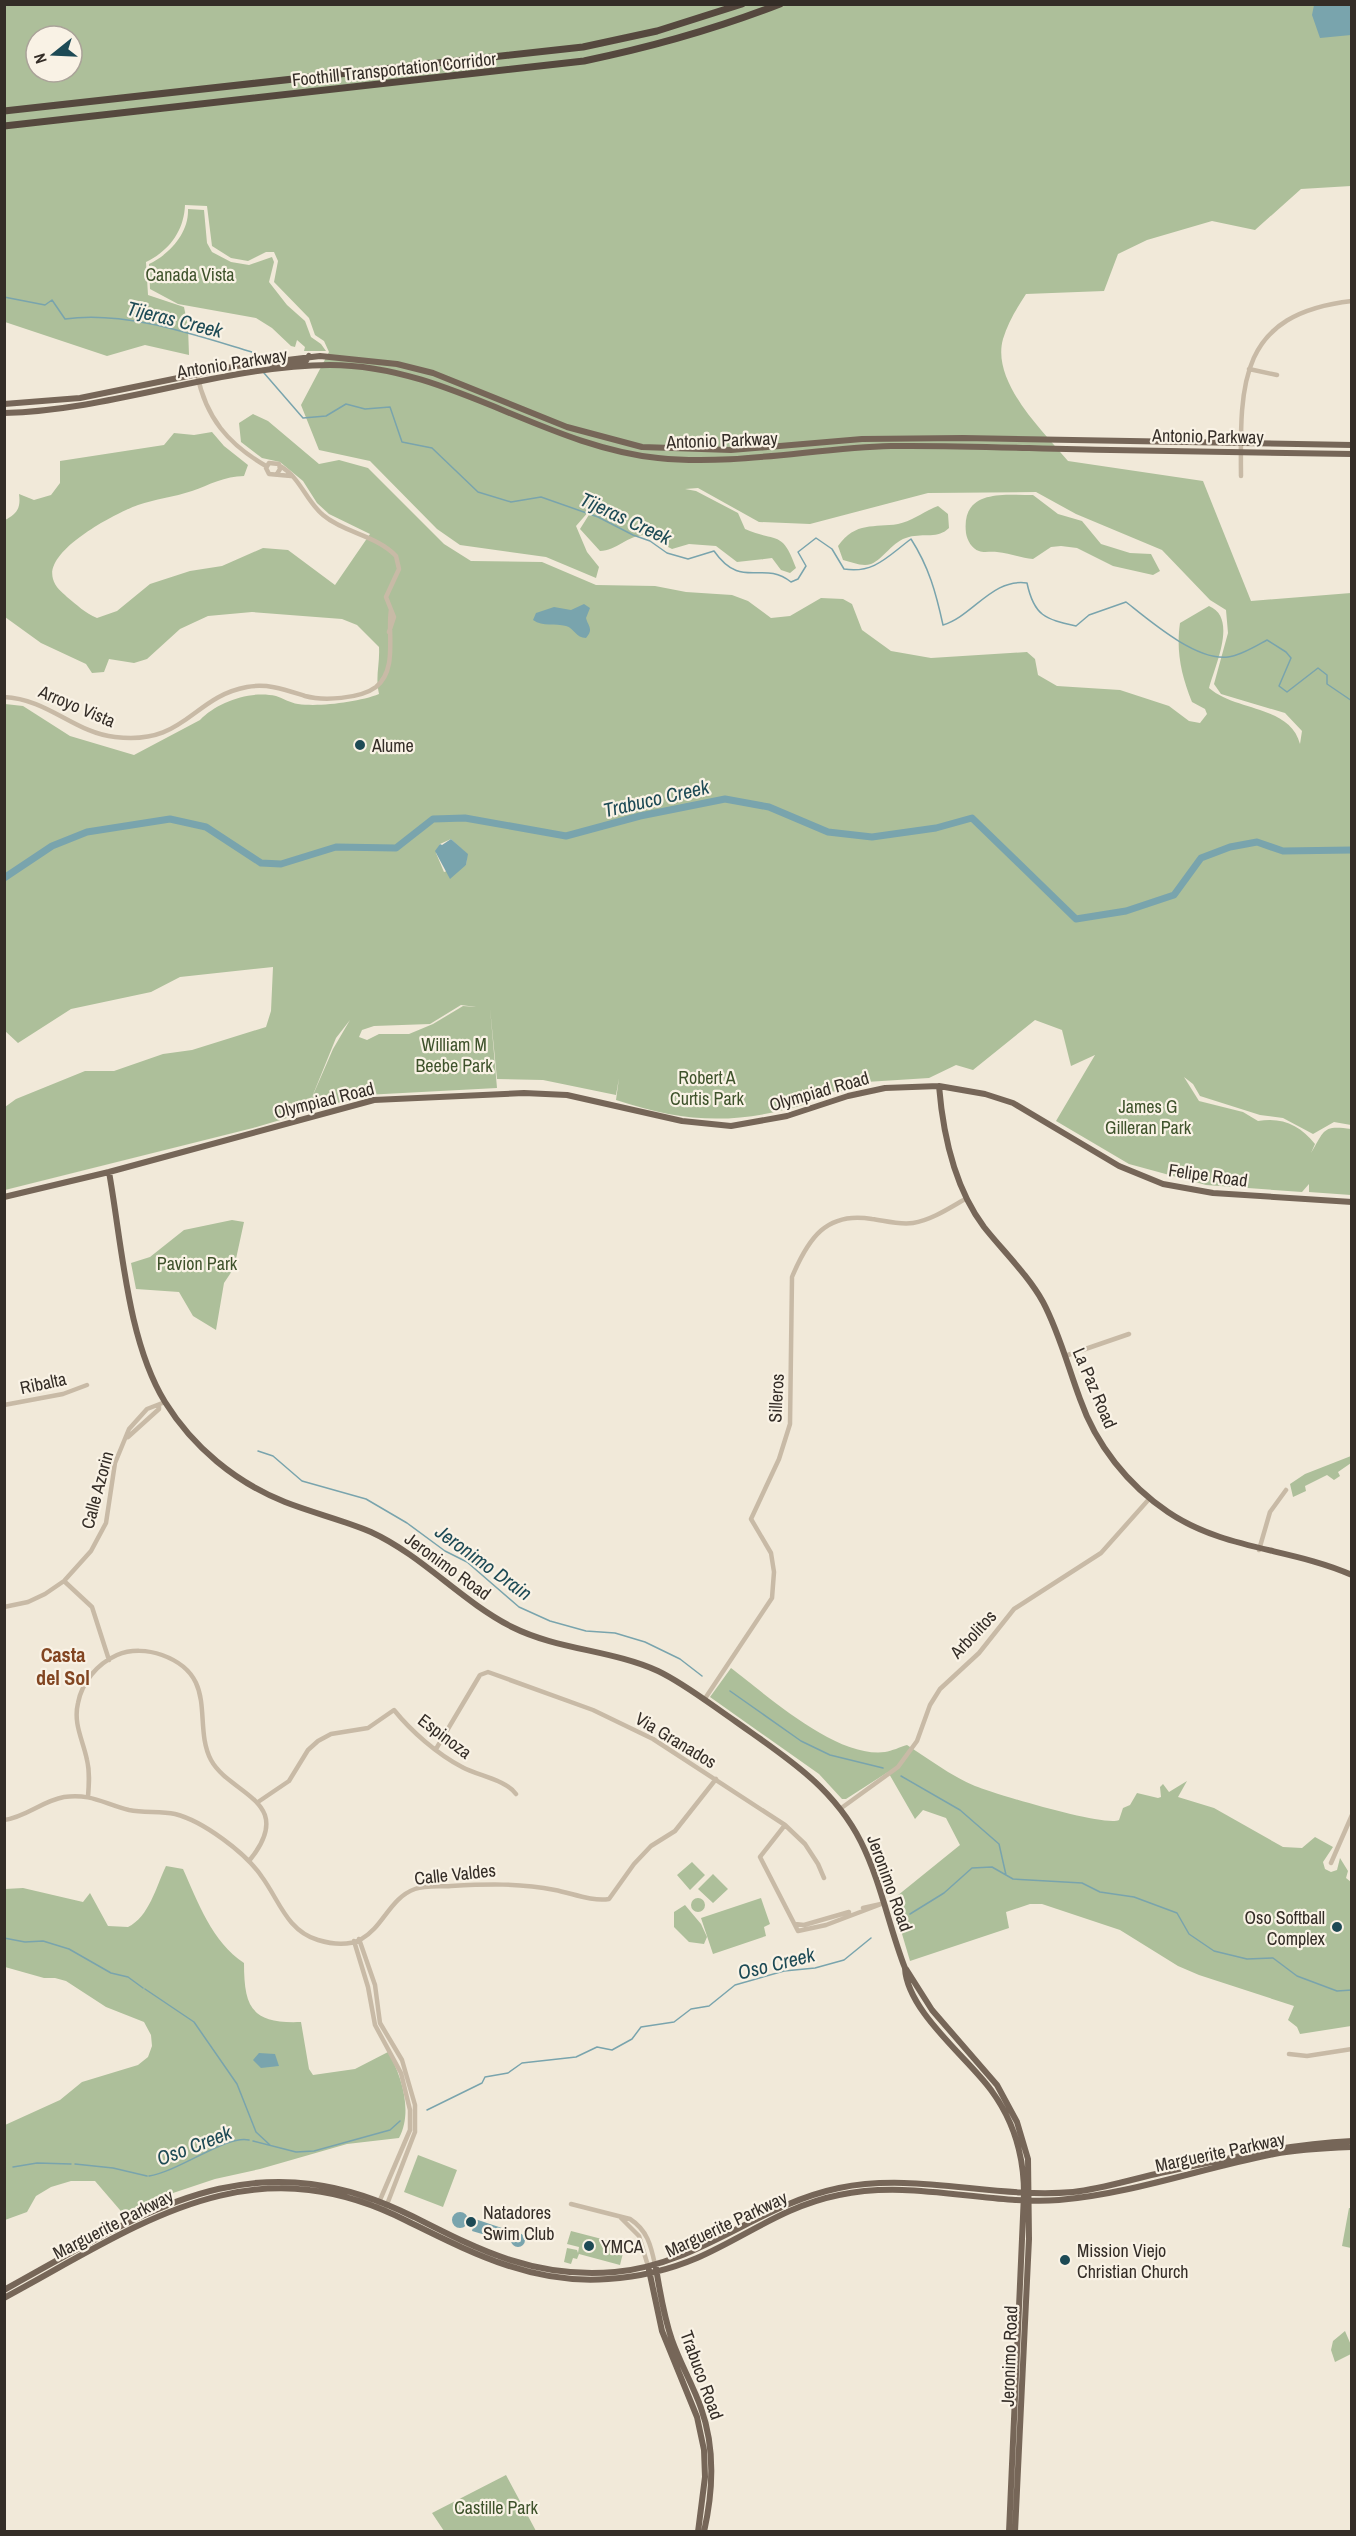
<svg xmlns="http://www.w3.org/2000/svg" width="1356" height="2536" font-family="'Archivo Narrow',sans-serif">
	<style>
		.green { fill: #adbf9a; fill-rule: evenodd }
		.water { fill: #79a4ad }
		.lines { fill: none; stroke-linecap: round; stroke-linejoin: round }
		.stream { stroke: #79a4ad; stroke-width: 1.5 }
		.river { stroke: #79a4ad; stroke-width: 7 }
		.minor { stroke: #c8baa6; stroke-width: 4.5 }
		.major { stroke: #766658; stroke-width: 6 }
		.highway { stroke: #55483e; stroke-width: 7 }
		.poi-dot { fill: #1d4a55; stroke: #f9f2e5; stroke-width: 2 }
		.labels { text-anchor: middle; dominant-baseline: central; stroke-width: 4.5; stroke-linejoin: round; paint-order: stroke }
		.street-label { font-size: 18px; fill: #342d27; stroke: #f9f2e5 }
		.park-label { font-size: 18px; fill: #3e522b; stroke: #f9f2e5 }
		.poi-label { font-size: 18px; fill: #342d27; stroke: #f9f2e5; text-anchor: start }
		.water-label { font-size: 20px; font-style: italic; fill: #1d4a55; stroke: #f9f2e5 }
		.neighbourhood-label { font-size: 20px; font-weight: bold; fill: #824521; stroke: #f9f2e5 }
	</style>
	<rect width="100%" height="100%" fill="#f1e9d9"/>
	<path class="green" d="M 5,5 L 1351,5 L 1351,186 L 1301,189 L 1255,230 L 1212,221 L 1147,240 L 1118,254 L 1104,291 L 1026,294 C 1017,308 1008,322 1003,339 C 991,382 1043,431 1068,461 L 1203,481 L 1251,601 L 1351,593 L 1351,1125 L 1334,1122 L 1313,1134 L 1283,1118 L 1260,1115 L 1200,1096 L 1193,1084 L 1184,1077 L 1199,1101 L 1243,1112 L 1258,1121 C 1282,1117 1300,1125 1315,1144 L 1311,1153 C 1325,1130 1322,1125 1351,1129 L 1351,1195 L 1309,1192 L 1309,1184 L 1302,1192 L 1206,1185 L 1129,1164 L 1056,1121 L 1095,1055 L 1071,1066 L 1062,1030 L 1035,1020 L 973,1070 L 956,1065 L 929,1078 L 866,1082 L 842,1091 L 809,1093 L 802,1089 L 806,1104 C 735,1125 686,1123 616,1100 L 619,1078 L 616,1095 L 543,1080 L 497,1079 L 490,1008 L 497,1088 L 365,1095 L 253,1128 L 5,1190 L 5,1107 L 16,1099 L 85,1071 L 114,1071 L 163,1054 L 192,1050 L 266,1027 L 271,1011 L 273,967 L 180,977 L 151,992 L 71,1009 L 18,1043 L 4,1030 L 5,704 L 23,706 L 70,736 L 134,755 L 200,720 C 217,702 251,690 276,696 C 283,698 290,703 298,704 C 320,707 359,702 379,694 C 375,676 380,665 379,647 L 357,625 L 342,619 L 252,612 L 208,616 L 195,622 L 180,629 L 147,659 L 134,663 L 109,659 L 104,672 L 92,673 L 86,664 L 41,643 L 5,617 L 5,520 C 17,514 21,508 19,494 L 34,500 L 51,495 L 60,483 L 60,461 L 164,445 L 174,433 L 194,435 L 212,432 L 224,446 L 248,465 L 244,476 C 225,476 209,485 192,491 C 174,497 155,499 138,505 C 116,513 44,550 53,579 C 55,587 62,592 67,597 C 77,605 85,613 97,618 L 117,611 L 150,584 L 190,571 L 222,566 L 263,548 L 288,550 L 335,585 L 370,534 L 329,514 L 317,503 L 303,481 L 280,462 L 262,458 L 241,442 L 239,423 L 253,414 L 268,421 L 319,464 L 339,460 L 368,468 L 444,544 L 471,561 L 542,562 L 596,585 L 655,586 L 686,592 L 732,595 L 748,601 L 771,618 L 790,616 L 821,598 L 843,599 L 852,604 L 862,630 L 891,651 L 931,658 L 1027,652 L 1035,659 L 1038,675 L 1057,686 L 1120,690 L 1169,706 L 1189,721 L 1200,723 L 1207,714 L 1205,709 L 1192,702 C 1181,675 1176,651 1180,623 L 1209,606 C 1238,618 1215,665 1209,688 C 1237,712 1290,705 1300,744 L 1302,731 L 1285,713 L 1221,694 L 1214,684 L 1228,633 L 1226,610 L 1210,600 L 1162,550 L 1076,514 L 1036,492 L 928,493 L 810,524 L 759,522 L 698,488 L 685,489 L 696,491 L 738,513 L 745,529 C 777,543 782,529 796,568 L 790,573 L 781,570 L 772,558 L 737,562 L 716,546 L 689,544 L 672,549 L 645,535 C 628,535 616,551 600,551 L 580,529 L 597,502 L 576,526 L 587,552 L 599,567 L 596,578 L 546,557 L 460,545 L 437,529 L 370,461 L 319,450 L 301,405 L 329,352 L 324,341 L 315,335 L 309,318 L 274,282 L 278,261 L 274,252 L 266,252 L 248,261 L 231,258 L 212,246 L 207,206 L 185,205 C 184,231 169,251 146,262 L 148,295 L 184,307 L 188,327 L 189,355 L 145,345 L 107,356 L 5,322 ZM 36,36 L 72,36 L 72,72 L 36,72 ZM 451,839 L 467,854 L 466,865 L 444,872 L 436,853 L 440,844 ZM 461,1005 L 476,1007 L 463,1006 L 433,1024 L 409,1034 L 379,1034 L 367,1040 L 359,1037 L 362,1030 L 374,1026 L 430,1024 ZM 350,1020 L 333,1049 L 310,1102 L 336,1038 Z
		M 188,209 L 204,210 L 207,243 L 212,252 L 231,262 L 249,265 L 272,257 L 274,262 L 269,282 L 287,305 L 305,321 L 311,337 L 321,344 L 326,351 L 304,351 L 305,347 L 297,340 L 295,347 L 291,346 L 272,328 L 256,318 L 178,304 L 150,289 L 149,264 C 170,254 189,233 188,209 Z
		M 1033,495 L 1058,514 L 1082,521 L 1101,544 L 1130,553 L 1151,554 L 1160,571 L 1153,575 L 1113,566 L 1077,548 L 1061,546 L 1051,547 L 1033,559 C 1021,558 1010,553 997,552 C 991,551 984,553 979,551 C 972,549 967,540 966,533 C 961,489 1003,495 1033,495 Z
		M 938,506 L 948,514 L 949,528 C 938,539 924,533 909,537 C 892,541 884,559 871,564 C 862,567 852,562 843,560 L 838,546 C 856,521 874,528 898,524 C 912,521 925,511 938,506 Z
		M 232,1220 L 244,1222 L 234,1268 L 224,1283 L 216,1330 L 193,1316 L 179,1292 L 136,1289 L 131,1263 L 150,1257 L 184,1230 Z
		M 1351,1456 L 1351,1463 L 1338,1472 L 1340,1476 L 1334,1480 L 1327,1475 L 1305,1486 L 1306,1491 L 1293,1497 L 1290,1484 L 1305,1474 Z
		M 731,1668 C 768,1696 836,1758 885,1752 C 892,1751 900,1747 907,1745 C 929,1759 951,1776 975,1786 C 995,1794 1105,1827 1119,1820 L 1123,1808 L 1130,1805 L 1137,1793 L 1158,1798 L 1161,1797 L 1160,1787 L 1163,1784 L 1169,1792 L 1187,1781 L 1178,1797 L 1214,1808 L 1283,1847 L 1302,1848 L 1315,1837 L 1333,1847 L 1323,1862 L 1325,1869 L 1331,1872 L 1337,1870 L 1340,1858 L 1348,1871 L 1346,1878 L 1351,1882 L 1351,2026 L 1300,2034 L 1297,2027 L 1288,2020 L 1294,2006 L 1199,1975 L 1178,1966 L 1120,1930 L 1042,1904 L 1030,1904 L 1006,1912 L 1009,1928 L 910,1961 L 892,1900 L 960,1845 L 946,1818 L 923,1810 L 915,1819 L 888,1772 L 846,1799 L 842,1799 L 819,1774 L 710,1697 Z
		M 692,1862 L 705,1875 L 690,1890 L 677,1875 Z
		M 166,1866 L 183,1869 C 198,1902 212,1942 244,1963 C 244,2008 252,2024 301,2022 L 309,2069 L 313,2075 L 355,2069 L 388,2052 C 402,2076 413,2112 399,2138 L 347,2144 L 260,2169 L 215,2179 L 173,2193 L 126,2217 L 95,2181 L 71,2181 L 51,2187 L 36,2196 L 27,2212 L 5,2220 L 5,2125 L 60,2100 L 82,2082 L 138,2065 L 148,2057 L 152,2046 L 151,2035 L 144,2022 L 106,2007 L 66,1981 L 55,1978 L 44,1978 L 5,1967 L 5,1889 L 23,1888 L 83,1902 L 90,1893 L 108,1926 L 128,1927 C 149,1917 156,1887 166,1866 Z
		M 713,1874 L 728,1889 L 713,1903 L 698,1889 Z
		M 761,1898 L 770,1924 L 764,1927 L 766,1936 L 713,1954 L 701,1918 Z
		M691 1905a7 7 0 1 1 14 0a7 7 0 1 1-14 0Z
		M 685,1905 L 701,1924 L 707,1937 L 704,1944 L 689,1942 L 674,1927 L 674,1912 Z
		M 418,2155 L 457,2170 L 443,2207 L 404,2192 Z
		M 1349,2208 L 1352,2208 L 1351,2248 L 1342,2246 Z
		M 571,2231 L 625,2245 L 620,2265 L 579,2254 L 577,2259 L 573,2258 L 571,2264 L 564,2262 L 567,2248 L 577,2250 L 578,2253 L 579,2247 L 567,2244 Z
		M 1345,2331 L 1351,2345 L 1351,2354 L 1335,2362 L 1331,2350 L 1333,2341 Z
		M 506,2475 L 536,2531 L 444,2531 L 432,2513 Z"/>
	<path class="water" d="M 1314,5 L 1351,5 L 1351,35 L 1320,38 L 1312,15 Z
		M 584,604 L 590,608 L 586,618 C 588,626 594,629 586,638 C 576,638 574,628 566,626 C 555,623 543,627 533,620 L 536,613 L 554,607 L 571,610 Z
		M 451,839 L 468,854 L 466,865 L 450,879 L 435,851 L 440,844 L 442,845 Z
		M 259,2053 L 275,2054 L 279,2066 L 261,2068 L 253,2060 Z
		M452 2220a8 8 0 1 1 16 0a8 8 0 1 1-16 0Z
		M 475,2219 L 502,2228 L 499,2239 L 472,2231 Z
		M511 2240a7 7 0 1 1 14 0a7 7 0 1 1-14 0Z"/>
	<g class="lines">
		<path class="stream" d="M 4,297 L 45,305 L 52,300 L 65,319 C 124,310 195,335 252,352 L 257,361
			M 264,373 L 303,418 L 326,416 L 346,404 L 365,409 L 390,407 L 402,442 L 432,448 L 478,492 L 511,502 L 541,497 L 598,517 L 633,535 L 650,541 L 667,553 L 688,559 L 714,551 C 742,591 762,559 791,582 L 798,579 L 806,566 L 798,552 L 816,538 L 832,549 L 844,569 C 874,574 888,556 911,539 C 929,567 936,593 943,625 C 973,616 992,578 1027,583 C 1034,616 1045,619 1076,626 L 1089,615 L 1126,602 C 1150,621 1196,661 1228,657 C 1240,656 1256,646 1267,640 L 1286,652 L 1291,658 L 1279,686 L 1287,692 L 1318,668 L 1327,675 L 1327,684 L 1352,701
			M 258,1451 L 273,1456 L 302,1481 L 366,1499 L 407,1523 L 445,1551 L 467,1562 L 519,1607 L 550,1621 L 586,1631 L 615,1633 L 645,1642 L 680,1659 L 702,1676
			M 730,1691 L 801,1741 L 830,1755 L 883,1768
			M 901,1776 L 960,1810 L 999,1844 L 1006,1875
			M 910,1914 L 944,1893 L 972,1868 L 992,1867 L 1013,1879 L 1082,1883 L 1100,1892 L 1134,1897 L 1177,1913 L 1189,1934 L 1214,1951 L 1247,1959 L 1273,1958 L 1297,1976 L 1337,1991 L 1352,1990
			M 4,1938 L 25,1942 L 43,1941 L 69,1949 L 111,1973 L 128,1977 L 143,1988
			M 145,1989 L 194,2022 L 237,2084 L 256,2132 L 270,2145
			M 427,2110 L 482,2083 L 485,2077 L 508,2073 L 522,2063 L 576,2057 L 597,2047 L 612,2050 L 632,2039 L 641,2027 L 674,2022 L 691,2009 L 709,2006 L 735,1985 L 784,1971 L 815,1968 L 844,1960 L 871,1938
			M 253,2141 L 296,2152 L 314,2151 L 390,2130 L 400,2121
			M 75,2164 L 113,2168 L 147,2176
			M 13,2167 L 37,2163 L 71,2164
			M 149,2176 C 178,2172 228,2134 249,2140"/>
		<path class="river" d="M 4,878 L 52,846 L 87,832 L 170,819 L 206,827 L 261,863 L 281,864 L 336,847 L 396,848 L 433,819 L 465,818 L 566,836 L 640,816 L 725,799 L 769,807 L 828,832 L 872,837 L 936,828 L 972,818 L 1076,919 L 1126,911 L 1174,895 L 1201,858 L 1230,847 L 1257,842 L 1283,851 L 1352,850"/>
		<path class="minor" d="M 1249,369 L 1277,375
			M 197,374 C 206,418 228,444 266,466
			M 280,466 C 300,477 306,501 323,515 C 344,533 376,535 396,556 L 399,569 L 386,597 L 394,617 L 389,632
			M 277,474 L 280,469 L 279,464 L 269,463 L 266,468 L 269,474 L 291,476
			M 1241,476 C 1240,382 1239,314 1352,301
			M 4,697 C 48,699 75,733 115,737 C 185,746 192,697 247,687 C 268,683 286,690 305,696 C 323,701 360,699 376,687 C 398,669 387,634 391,610
			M 1065,1356 L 1129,1334
			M 4,1405 L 63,1394 L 87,1385
			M 128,1437 L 159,1409 L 159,1405
			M 1259,1550 L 1270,1512 L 1286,1490
			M 64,1581 L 92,1607 L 109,1660
			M 4,1607 L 28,1602 L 45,1594 L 64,1581 L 91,1551 L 106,1523 L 115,1463 L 129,1429 L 147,1409 L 165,1402
			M 704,1700 L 772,1598 L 774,1572 L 771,1553 L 751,1519 L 779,1459 L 790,1424 L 792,1277 C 808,1239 826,1211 872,1219 C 886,1221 899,1225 913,1223 C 932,1220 951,1207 967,1198
			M 436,1749 L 480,1675 L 488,1672 L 593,1710 L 653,1739 L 785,1825 L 805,1844 L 818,1864 L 824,1878
			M 88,1797 C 89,1784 90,1772 87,1760 C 83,1740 73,1724 78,1703 C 82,1682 97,1664 117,1655 C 131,1649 148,1650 162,1655 C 220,1676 192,1724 211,1760 C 230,1795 298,1801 249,1861
			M 258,1802 L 289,1781 L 308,1750 L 318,1741 L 331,1734 L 368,1728 L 394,1710 C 411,1731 437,1754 462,1767 C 478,1776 505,1779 516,1794
			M 840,1809 L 898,1767 L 917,1741 L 930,1705 L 940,1689 L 979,1653 L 1014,1609 L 1101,1553 L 1150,1498
			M 4,1820 C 26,1817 42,1801 64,1797 C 91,1793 104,1804 129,1810 C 144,1813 160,1811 175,1814 C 203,1821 246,1853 262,1877 C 279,1900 287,1931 318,1940 C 381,1959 378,1902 415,1889 C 426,1885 439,1887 451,1886 C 487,1884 519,1883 555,1890 C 571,1893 593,1902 609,1899 L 634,1864 L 651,1846 L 675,1831 L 716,1779
			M 785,1825 L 760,1857 L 798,1931 L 826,1925 L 884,1903
			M 1331,1863 L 1352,1815
			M 863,1908 L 881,1904
			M 795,1924 L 804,1925 L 849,1912
			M 359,1939 L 375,1985 L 380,2023 L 402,2060 L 415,2105 L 415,2132 L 386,2207
			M 354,1941 L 368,1987 L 375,2025 L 401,2073 L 410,2110 L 410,2130 L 377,2207
			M 1289,2054 L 1307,2056 L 1352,2049
			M 571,2204 L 630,2219 C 647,2230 651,2245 655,2265
			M 621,2218 L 639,2236 L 648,2266"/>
		<path class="major" d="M 272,368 L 279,364 L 305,362 L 309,356
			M 4,404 L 80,398 L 237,366 L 320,356 L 397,364 L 433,373 L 567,427 L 642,447 L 731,450 L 862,439 L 963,438 L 1352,445
			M 4,413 C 115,410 219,366 330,365 C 448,365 543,446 658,458 C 735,466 814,448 891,446 C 965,445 1038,449 1111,450 C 1191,451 1271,452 1352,454
			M 939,1086 C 943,1134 954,1187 984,1227 C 1003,1251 1028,1275 1043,1302 C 1059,1332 1068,1367 1080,1399 C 1096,1445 1128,1485 1168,1512 C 1224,1550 1291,1548 1352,1575
			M 109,1172 C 122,1244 127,1340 165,1402 C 193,1447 235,1482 285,1502 C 313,1513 343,1520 371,1532 C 423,1556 461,1601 512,1627 C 558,1650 612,1650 658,1671 C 685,1684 710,1704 735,1721 C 784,1756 833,1786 861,1842 C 881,1882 889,1927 905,1968 C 907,2011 967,2057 991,2090 C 1014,2121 1024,2156 1024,2194 L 1009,2532
			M 4,1197 L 109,1172 L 374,1100 L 524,1093 L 567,1095 L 682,1121 L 731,1126 L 787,1116 L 848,1096 L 885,1088 L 939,1086 L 985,1094 L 1013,1103 L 1119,1166 L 1163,1184 L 1213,1193 L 1352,1202
			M 906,1969 L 932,2010 L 997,2085 L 1017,2122 L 1028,2159 L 1029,2239 L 1015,2532
			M 656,2268 C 660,2293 664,2317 672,2340 C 680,2363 693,2385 701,2408 C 715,2447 713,2492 704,2532
			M 649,2270 L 662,2331 L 697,2417 L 704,2450 L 705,2477 L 698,2532
			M 4,2290 C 146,2212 251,2135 414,2217 C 481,2251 536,2279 615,2272 C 701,2264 757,2205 839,2188 C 916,2172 995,2199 1073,2192 C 1101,2189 1129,2180 1156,2174 C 1222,2160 1284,2144 1352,2141
			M 4,2298 C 141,2224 250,2141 407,2221 C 472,2253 533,2285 608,2279 C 638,2277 669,2270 697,2258 C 747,2236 784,2206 839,2195 C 912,2179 986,2205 1059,2200 C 1131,2194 1202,2168 1274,2154 C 1299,2149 1326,2148 1352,2147"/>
		<path class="highway" d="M 4,111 L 583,47 L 657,31 L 742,4
			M 4,126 L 584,61 C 652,47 716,29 780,4"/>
	</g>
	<g class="poi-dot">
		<circle cx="360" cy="745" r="6"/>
		<circle cx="1337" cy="1927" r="6"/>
		<circle cx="471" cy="2222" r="6"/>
		<circle cx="589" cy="2246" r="6"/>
		<circle cx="1065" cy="2260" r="6"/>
	</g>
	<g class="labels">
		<g class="street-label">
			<text transform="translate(394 69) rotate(-6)">Foothill Transportation Corridor</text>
			<text transform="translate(232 363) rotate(-9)">Antonio Parkway</text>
			<text transform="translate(1208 436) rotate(1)">Antonio Parkway</text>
			<text transform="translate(722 440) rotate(-2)">Antonio Parkway</text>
			<text transform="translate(77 706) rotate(23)">Arroyo Vista</text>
			<text transform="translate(819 1091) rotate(-16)">Olympiad Road</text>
			<text transform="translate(324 1100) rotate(-14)">Olympiad Road</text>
			<text transform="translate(1208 1175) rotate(8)">Felipe Road</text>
			<text transform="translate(43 1383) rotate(-12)">Ribalta</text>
			<text transform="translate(1095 1388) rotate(67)">La Paz Road</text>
			<text transform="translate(776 1398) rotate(-87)">Silleros</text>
			<text transform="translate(97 1490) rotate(-75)">Calle Azorin</text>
			<text transform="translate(448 1566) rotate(36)">Jeronimo Road</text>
			<text transform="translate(973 1634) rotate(-47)">Arbolitos</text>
			<text transform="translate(445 1736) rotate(37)">Espinoza</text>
			<text transform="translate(676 1740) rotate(31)">Via Granados</text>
			<text transform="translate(455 1874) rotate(-6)">Calle Valdes</text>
			<text transform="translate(890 1883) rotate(70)">Jeronimo Road</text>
			<text transform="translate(1220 2152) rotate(-12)">Marguerite Parkway</text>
			<text transform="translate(113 2224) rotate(-27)">Marguerite Parkway</text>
			<text transform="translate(726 2224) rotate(-25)">Marguerite Parkway</text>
			<text transform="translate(1009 2356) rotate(-88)">Jeronimo Road</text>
			<text transform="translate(702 2375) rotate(70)">Trabuco Road</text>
		</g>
		<g class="park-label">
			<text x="190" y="274">Canada Vista</text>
			<text x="454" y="1044">William M<tspan x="454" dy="21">Beebe Park</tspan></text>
			<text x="707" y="1077">Robert A<tspan x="707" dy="21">Curtis Park</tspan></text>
			<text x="1148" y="1106">James G<tspan x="1148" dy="21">Gilleran Park</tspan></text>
			<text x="197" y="1263">Pavion Park</text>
			<text x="496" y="2507">Castille Park</text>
		</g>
		<g class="poi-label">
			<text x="372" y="745">Alume</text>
			<text x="1325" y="1917" text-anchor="end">Oso Softball<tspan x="1325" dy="21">Complex</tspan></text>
			<text x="483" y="2212">Natadores<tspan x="483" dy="21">Swim Club</tspan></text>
			<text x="601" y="2246">YMCA</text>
			<text x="1077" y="2250">Mission Viejo<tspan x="1077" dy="21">Christian Church</tspan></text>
		</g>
		<g class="water-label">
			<text transform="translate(175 319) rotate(14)">Tijeras Creek</text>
			<text transform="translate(626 518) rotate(25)">Tijeras Creek</text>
			<text transform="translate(656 798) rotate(-13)">Trabuco Creek</text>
			<text transform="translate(484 1562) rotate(36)">Jeronimo Drain</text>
			<text transform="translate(776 1963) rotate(-14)">Oso Creek</text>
			<text transform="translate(194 2145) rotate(-21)">Oso Creek</text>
		</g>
		<g class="neighbourhood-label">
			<text x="63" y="1654">Casta<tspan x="63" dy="23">del Sol</tspan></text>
		</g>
	</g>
	<rect width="1356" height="2536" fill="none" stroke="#342d27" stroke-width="12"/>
	<g transform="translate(54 54) rotate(252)"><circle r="28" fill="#f9f2e5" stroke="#aaa399" stroke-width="1.5"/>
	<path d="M0-4.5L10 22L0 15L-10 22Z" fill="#1d4a55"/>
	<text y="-9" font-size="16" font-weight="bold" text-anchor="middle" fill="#342d27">N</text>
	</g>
</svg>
